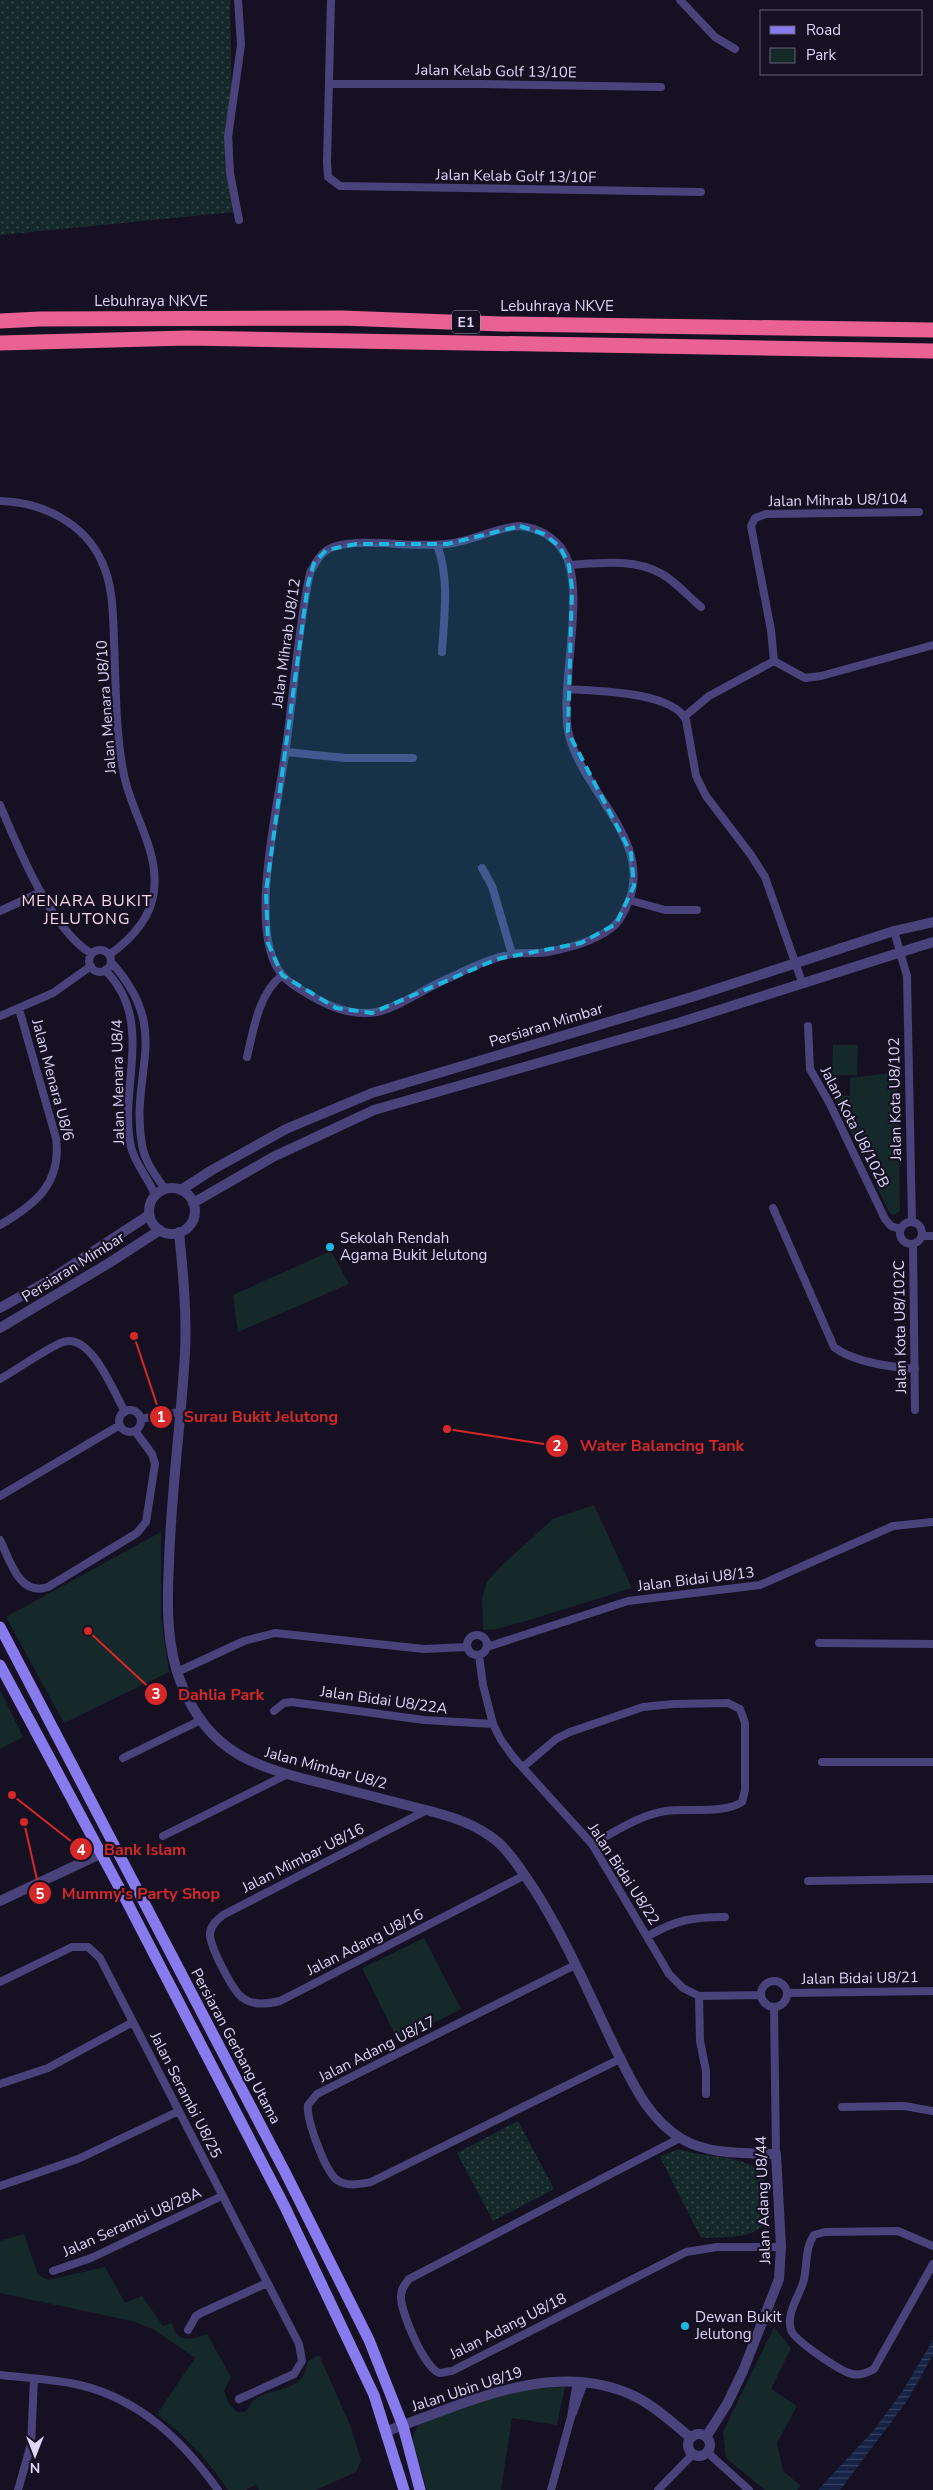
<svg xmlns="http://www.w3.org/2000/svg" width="933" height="2490" font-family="'Nunito Sans',sans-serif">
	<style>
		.grass { fill: url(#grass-dots) }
		.park { fill: #15292b }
		.water { fill: url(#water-rules) }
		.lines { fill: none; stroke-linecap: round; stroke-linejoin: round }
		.minor { stroke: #4a427b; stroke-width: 8 }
		.tertiary { stroke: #4a427b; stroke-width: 10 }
		.secondary { stroke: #897aee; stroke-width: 11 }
		.motorway { stroke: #ea6194; stroke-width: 15 }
		.marked { fill: #1db7df; fill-opacity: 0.2; stroke: #1db7df; stroke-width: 4; stroke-dasharray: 10 6; stroke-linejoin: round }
		.poi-dot { fill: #1db7df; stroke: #161122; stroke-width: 2 }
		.labels { text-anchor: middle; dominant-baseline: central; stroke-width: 4.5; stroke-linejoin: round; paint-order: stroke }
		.shield { fill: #161122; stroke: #a39cb9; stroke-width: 1 }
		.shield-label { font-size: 14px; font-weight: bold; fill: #dfd7fa }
		.street-label { font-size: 15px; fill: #dfd7fa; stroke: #161122 }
		.poi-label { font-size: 15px; fill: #dfd7fa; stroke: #161122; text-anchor: start }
		.neighbourhood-label { font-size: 16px; letter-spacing: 1px; fill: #fad9ea; stroke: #161122 }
		.leader { fill: none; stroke: #d62828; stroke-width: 2 }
		.callout-dot { fill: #d62828; stroke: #161122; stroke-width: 2 }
		.mark-label { font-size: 15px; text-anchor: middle; font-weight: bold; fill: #fff }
		.callout-label { font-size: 16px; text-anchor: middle; font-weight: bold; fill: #d62828; stroke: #161122; stroke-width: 4.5; stroke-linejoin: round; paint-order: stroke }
	</style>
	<defs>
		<pattern id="grass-dots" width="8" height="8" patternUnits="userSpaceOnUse" patternTransform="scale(1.25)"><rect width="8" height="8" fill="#15292b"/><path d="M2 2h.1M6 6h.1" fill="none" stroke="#37474b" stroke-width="1.8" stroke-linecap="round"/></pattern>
		<pattern id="water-rules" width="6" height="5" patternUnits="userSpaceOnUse" patternTransform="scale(1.25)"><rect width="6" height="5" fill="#162346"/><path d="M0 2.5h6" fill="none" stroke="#374262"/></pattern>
	</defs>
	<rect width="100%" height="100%" fill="#161122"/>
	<path class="grass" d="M 0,0 L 230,0 L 234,212 L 0,235 Z
		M 518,2121 L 554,2189 L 493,2221 L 457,2153 Z
		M 678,2149 C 702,2158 749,2154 764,2176 L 766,2214 C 767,2241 719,2236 701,2238 L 660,2157 Z"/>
	<path class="park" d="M 833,1045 L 858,1045 L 857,1075 L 832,1075 Z
		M 898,1072 L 900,1211 L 894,1215 L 890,1214 L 833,1095 L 850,1096 L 850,1078 Z
		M 331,1251 L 349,1284 L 238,1332 L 233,1295 Z
		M 594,1505 L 632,1588 L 526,1621 L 496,1629 L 483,1630 L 482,1598 L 487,1582 L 501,1566 L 553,1519 Z
		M 161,1532 L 161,1618 L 169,1672 L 64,1723 L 6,1617 Z
		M 0,1690 L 23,1737 L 0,1749 Z
		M 424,1938 L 461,2009 L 398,2041 L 362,1968 Z
		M 24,2234 L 38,2275 L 48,2280 L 105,2267 L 125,2303 L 142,2296 L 163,2326 L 172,2323 C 176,2344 192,2340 207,2334 L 231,2377 L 224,2391 L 228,2402 L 237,2412 C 250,2414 247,2407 254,2400 C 267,2390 289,2391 301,2379 C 306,2374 306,2367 308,2361 L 319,2355 L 350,2425 L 361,2460 L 356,2472 L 316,2490 L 259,2490 L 255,2485 L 246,2490 L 228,2490 C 208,2460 185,2436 157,2414 L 195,2358 L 153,2329 L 132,2321 L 0,2293 L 0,2241 Z
		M 774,2327 L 791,2348 L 771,2389 L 797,2406 L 777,2443 L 783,2471 L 801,2486 L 797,2490 L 765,2490 L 726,2458 L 723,2432 Z
		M 565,2386 L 557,2425 L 512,2418 L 501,2490 L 427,2490 L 412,2439 L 418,2425 L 428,2419 L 511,2392 L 531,2387 Z"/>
	<path class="water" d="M 933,2340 L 933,2355 L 907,2401 L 840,2490 L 818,2490 L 874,2430 L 902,2392 Z"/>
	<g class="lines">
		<path class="minor" d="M 238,0 L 241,45 L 228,137 L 230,173 L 239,220
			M 331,0 L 327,162 L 328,177 L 340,186 L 701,192
			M 680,0 L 715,37 L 735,49
			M 330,84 L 482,84 L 661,87
			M 0,501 C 41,502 84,522 102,562 C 113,586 113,613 114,640 C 116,684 115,731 124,775 C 132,815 159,849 154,891 C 151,918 130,940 109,955
			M 520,526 C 538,528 556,537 565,554 C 586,593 560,684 568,730 C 578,788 655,840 628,903 C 625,910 621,919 616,924 C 600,940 569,948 548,952 C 536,954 524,952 512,954 C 491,958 468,969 449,978 C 425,988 402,1006 377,1012 C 354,1016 332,1008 313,997 C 303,991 291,985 283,976 C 246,936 278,806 285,754 C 294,694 297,632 310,573 C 316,561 322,550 336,546 C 365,538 414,548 446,544 C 472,542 496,527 520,526 Z
			M 437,545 C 450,579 444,616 442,652
			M 569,565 C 599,563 635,558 662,574 C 676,582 688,596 701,607
			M 774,661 L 771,630 L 751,526 L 755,518 L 766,514 L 919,512
			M 567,689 C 595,691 672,691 686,720 L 696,776 L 706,796 L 751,855 L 765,877 L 802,982
			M 684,717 L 709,696 L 774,661 L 805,678 L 821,676 L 933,645
			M 286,752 L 345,758 L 413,758
			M 0,805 C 18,848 52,931 92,954
			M 482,868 L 492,886 L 512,954
			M 629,900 L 665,910 L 697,910
			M 0,911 L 41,892
			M 894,931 L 907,976 L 912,1222
			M89 961a11 11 0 1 1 22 0a11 11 0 1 1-22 0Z
			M 111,962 C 174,1032 129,1071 142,1145 C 145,1162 155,1175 165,1189
			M 105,970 C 156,1021 118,1086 131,1147 C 135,1164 149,1179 155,1195
			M 0,1016 L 53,993 L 91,966
			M 808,1026 L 810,1069 L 830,1104 L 885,1219 L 891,1226 L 900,1229
			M 247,1057 C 254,1028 258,995 282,975
			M 773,1208 L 834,1347 C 853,1362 891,1367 915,1369
			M900 1233a11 11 0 1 1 22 0a11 11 0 1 1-22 0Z
			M 0,1225 C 36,1204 62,1183 56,1138 L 19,1009
			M 922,1236 L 933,1236
			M 913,1244 L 915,1410
			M 0,1379 C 18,1369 45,1349 63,1342 C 91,1332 114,1393 125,1412
			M119 1421a11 11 0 1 1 22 0a11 11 0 1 1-22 0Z
			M 141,1419 L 179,1412
			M 0,1496 L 120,1425
			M 0,1540 C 10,1560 19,1597 48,1587 L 137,1533 L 146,1522 L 155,1464 L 152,1454 L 135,1431
			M467 1645a10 10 0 1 1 20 0a10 10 0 1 1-20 0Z
			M 819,1643 L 933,1644
			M 487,1647 L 628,1601 L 760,1585 L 893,1526 L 933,1522
			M 479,1655 L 483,1685 L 493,1724 L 501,1740 L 514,1758 L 592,1844 L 669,1974 L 683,1988 L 699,1996 L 761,1995
			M 177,1672 L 244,1641 L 275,1633 L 424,1649 L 466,1647
			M 274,1711 L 284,1703 L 292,1702 L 424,1720 L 493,1724
			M 123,1758 L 201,1720
			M 822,1762 L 933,1762
			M 523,1767 L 556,1739 L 570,1732 L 643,1707 L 673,1704 L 728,1703 L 740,1709 L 745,1723 L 745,1790 L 742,1802 C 724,1814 688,1808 666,1811 C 639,1815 615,1832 592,1844
			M 427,1810 L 223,1915 C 217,1920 211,1925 210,1933 C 209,1945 233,1992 243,1998 C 253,2006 268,2004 280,2001 L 525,1875
			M 163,1836 L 286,1775
			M 808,1881 L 933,1879
			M 648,1936 C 676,1920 692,1917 725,1917
			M 575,1965 L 317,2094 L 308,2105 C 306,2119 325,2171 337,2180 C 347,2187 360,2184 371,2182 L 620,2059
			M761 1994a13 13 0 1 1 26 0a13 13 0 1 1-26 0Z
			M 0,1982 L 72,1947 L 88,1947 L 100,1958 L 299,2344 L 302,2361 L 294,2374 L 239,2399
			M 787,1993 L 933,1991
			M 699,1996 L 700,2041 L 706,2071 L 706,2094
			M 774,2007 L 776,2154
			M 0,2084 L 48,2068 L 133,2022
			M 842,2107 L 904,2106 L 933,2111
			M 680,2138 L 409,2279 C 405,2284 401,2289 401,2296 C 400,2311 425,2370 440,2373 C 443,2373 448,2371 452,2371 L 686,2252 L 717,2247 L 781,2247
			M 0,2186 L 78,2159 L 179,2111
			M 933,2246 L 898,2231 L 825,2232 L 814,2235 C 804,2249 808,2268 803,2283 C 798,2298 786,2314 791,2330 C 795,2341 840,2371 852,2374 C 860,2376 867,2373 874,2369 L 933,2264
			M 53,2271 L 91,2258 L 222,2196
			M 188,2330 L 196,2316 L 201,2313 L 267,2283
			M 0,2375 C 27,2378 54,2379 80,2385 C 141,2400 183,2441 218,2490
			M 573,2413 L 584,2382
			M 708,2453 L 749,2490
			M 18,2490 L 31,2444 L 34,2379
			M 551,2490 L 571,2417 L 577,2381
			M 658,2490 L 693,2454"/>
		<path class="tertiary" d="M149 1211a23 23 0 1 1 46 0a23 23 0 1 1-46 0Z
			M 181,1190 L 212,1170 L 286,1129 L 372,1093 L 692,997 L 894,931 L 933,922
			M 193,1203 L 273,1157 L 374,1110 L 678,1023 L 933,942
			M 179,1232 C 183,1272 187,1313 185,1353 C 181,1423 171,1493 169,1563 C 167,1603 166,1646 181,1683 C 209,1755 257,1767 325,1784 C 356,1792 387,1800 418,1808 C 447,1815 476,1823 499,1843 C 513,1856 523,1873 534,1889 C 566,1939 589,1994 615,2048 C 632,2082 648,2119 682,2139 C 709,2155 746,2153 776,2154 L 781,2247 L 779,2279 L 743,2371 L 727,2404 L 706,2437
			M 0,1308 L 48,1281 L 149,1215
			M 0,1328 L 109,1263 L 160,1230
			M 0,1901 L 115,1847
			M 387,2431 C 465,2404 555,2357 636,2397 C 656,2407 674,2424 691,2438
			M688 2445a11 11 0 1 1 22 0a11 11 0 1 1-22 0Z"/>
		<path class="secondary" d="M 0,1627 L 284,2170 L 369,2340 L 403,2426 L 420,2490
			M 0,1665 L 127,1902 L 284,2205 L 374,2395 L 404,2490"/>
		<path class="motorway" d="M 0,321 L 40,319 L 342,318 L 501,324 L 933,330
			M 0,343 L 187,338 L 933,351"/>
	</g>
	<path class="marked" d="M 520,526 L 544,534 L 560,547 L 569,565 L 572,588 L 568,732 L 631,853 L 634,886 L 616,924 L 581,943 L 497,959 L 372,1013 L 336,1008 L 282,975 L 268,943 L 266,892 L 308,584 L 314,563 L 326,550 L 356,544 L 447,544 Z"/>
	<g class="poi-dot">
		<circle cx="330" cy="1247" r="5"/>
		<circle cx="685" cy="2326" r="5"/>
	</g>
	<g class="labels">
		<rect class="shield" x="452" y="310.5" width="28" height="23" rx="4"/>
		<g class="shield-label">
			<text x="466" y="322">E1</text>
		</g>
		<g class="street-label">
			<text transform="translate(496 71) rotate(1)">Jalan Kelab Golf 13/10E</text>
			<text transform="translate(516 176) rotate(1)">Jalan Kelab Golf 13/10F</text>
			<text x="151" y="301">Lebuhraya NKVE</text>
			<text x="557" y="306">Lebuhraya NKVE</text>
			<text transform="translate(838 500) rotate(-1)">Jalan Mihrab U8/104</text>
			<text transform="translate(286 643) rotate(-82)">Jalan Mihrab U8/12</text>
			<text transform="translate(106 707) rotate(-94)">Jalan Menara U8/10</text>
			<text transform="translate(546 1025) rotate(-17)">Persiaran Mimbar</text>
			<text transform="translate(53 1080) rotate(75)">Jalan Menara U8/6</text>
			<text transform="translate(118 1082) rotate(-91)">Jalan Menara U8/4</text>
			<text transform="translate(895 1099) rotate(-91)">Jalan Kota U8/102</text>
			<text transform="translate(855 1127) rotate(63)">Jalan Kota U8/102B</text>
			<text transform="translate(73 1267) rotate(-32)">Persiaran Mimbar</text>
			<text transform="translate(900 1327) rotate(-91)">Jalan Kota U8/102C</text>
			<text transform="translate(696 1579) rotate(-7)">Jalan Bidai U8/13</text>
			<text transform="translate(384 1700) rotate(8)">Jalan Bidai U8/22A</text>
			<text transform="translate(326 1768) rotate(15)">Jalan Mimbar U8/2</text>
			<text transform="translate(303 1858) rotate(-27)">Jalan Mimbar U8/16</text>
			<text transform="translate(624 1874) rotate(57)">Jalan Bidai U8/22</text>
			<text transform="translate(365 1942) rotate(-27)">Jalan Adang U8/16</text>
			<text transform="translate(860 1978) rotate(-1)">Jalan Bidai U8/21</text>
			<text transform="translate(236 2046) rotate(62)">Persiaran Gerbang Utama</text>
			<text transform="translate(377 2049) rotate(-27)">Jalan Adang U8/17</text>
			<text transform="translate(186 2095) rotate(63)">Jalan Serambi U8/25</text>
			<text transform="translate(763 2200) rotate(-92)">Jalan Adang U8/44</text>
			<text transform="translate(132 2222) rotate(-24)">Jalan Serambi U8/28A</text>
			<text transform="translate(508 2326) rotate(-27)">Jalan Adang U8/18</text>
			<text transform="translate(467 2389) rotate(-18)">Jalan Ubin U8/19</text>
		</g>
		<g class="poi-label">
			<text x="340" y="1238">Sekolah Rendah<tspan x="340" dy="17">Agama Bukit Jelutong</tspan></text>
			<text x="695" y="2317">Dewan Bukit<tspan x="695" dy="17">Jelutong</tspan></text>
		</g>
		<g class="neighbourhood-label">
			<text x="87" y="901">MENARA BUKIT<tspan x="87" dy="18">JELUTONG</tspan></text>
		</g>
	</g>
	<path class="leader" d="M134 1336L161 1417M447 1429L557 1446M88 1631L156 1694M12 1795L81 1849M24 1822L40 1893"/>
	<g class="callout-dot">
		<circle cx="134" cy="1336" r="5"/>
		<circle cx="447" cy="1429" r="5"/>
		<circle cx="88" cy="1631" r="5"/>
		<circle cx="12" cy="1795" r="5"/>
		<circle cx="24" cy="1822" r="5"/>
		<circle cx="161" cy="1417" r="12"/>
		<circle cx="557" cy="1446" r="12"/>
		<circle cx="156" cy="1694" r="12"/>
		<circle cx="81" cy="1849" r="12"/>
		<circle cx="40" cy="1893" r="12"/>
	</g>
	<g class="mark-label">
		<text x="161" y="1422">1</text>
		<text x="557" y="1451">2</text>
		<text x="156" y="1699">3</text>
		<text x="81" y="1855">4</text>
		<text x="40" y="1899">5</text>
	</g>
	<g class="callout-label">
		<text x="261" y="1422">Surau Bukit Jelutong</text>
		<text x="662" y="1451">Water Balancing Tank</text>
		<text x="221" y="1700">Dahlia Park</text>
		<text x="145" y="1855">Bank Islam</text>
		<text x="141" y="1899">Mummy's Party Shop</text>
	</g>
	<rect x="760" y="10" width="162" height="65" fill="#161122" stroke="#666078"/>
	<rect x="770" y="26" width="25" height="8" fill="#897aee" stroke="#666078"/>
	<text x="806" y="35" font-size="15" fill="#dfd7fa">Road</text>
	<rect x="770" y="48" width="25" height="15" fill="#15292b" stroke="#666078"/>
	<text x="806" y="60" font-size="15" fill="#dfd7fa">Park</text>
	<g transform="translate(35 2455) rotate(180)" stroke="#161122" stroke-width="4" paint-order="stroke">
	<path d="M0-4L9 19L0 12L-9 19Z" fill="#dfd7fa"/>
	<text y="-8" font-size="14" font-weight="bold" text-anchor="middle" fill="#dfd7fa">N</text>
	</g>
</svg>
